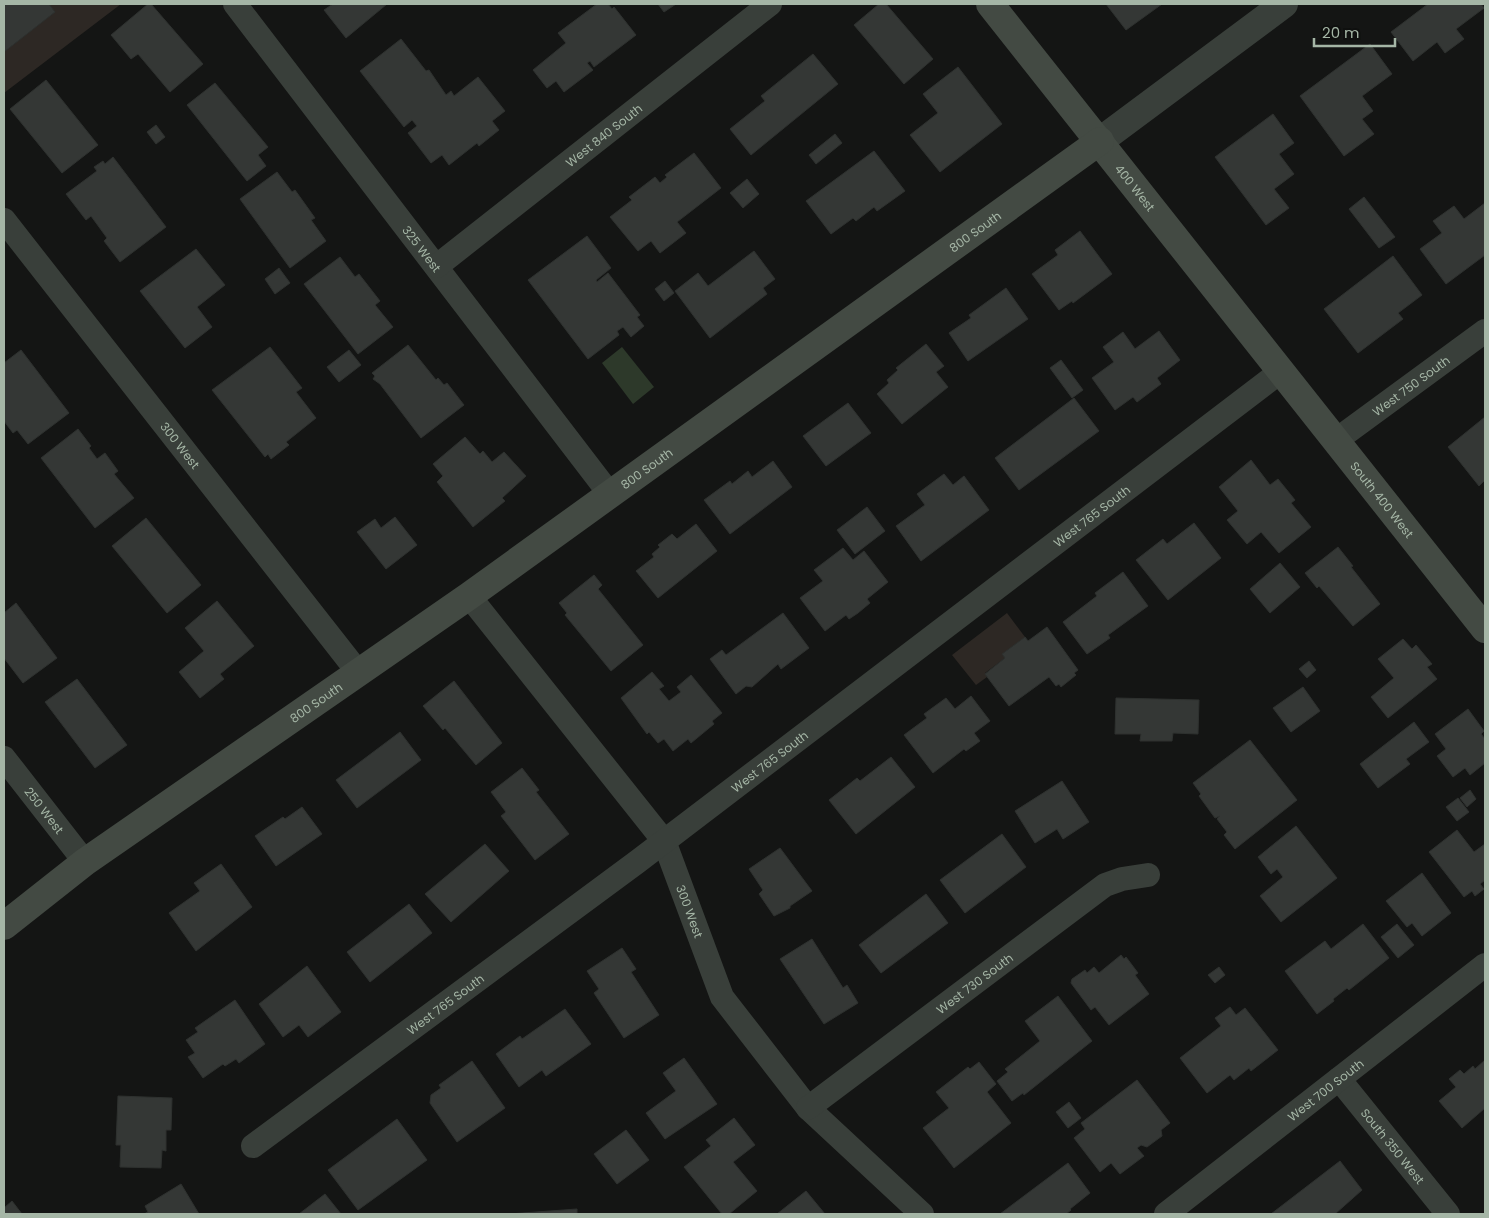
<svg xmlns="http://www.w3.org/2000/svg" width="1489" height="1218" font-family="Poppins,sans-serif">
	<style>
		.green { fill: #2d2824 }
		.water { fill: #2d392a }
		.building { fill: #343735; stroke: #2e312f }
		.lines { fill: none; stroke-linecap: round; stroke-linejoin: round }
		.minor { stroke: #393f3a; stroke-width: 24 }
		.tertiary { stroke: #393f3a; stroke-width: 28 }
		.secondary { stroke: #434a43; stroke-width: 28 }
		.labels { text-anchor: middle; dominant-baseline: central; stroke-width: 4.5; stroke-linejoin: round; paint-order: stroke }
		.street-label { font-size: 12px; fill: #a5b6a6; stroke: #0f100f }
	</style>
	<rect width="100%" height="100%" fill="#141514"/>
	<path class="green" d="M 49,4 L 121,4 L 4,93 L 4,52 L 55,12 Z
		M 1007,613 L 1025,637 L 1002,654 L 1005,658 L 985,673 L 987,677 L 976,685 L 952,655 Z"/>
	<path class="water" d="M 622,347 L 654,387 L 633,404 L 602,363 Z"/>
	<path class="building" d="M 4,4 L 49,4 L 55,12 L 4,52 Z
		M 148,4 L 151,4 L 203,64 L 170,92 L 138,54 L 131,59 L 111,35 Z
		M 333,4 L 387,4 L 346,38 L 324,10 Z
		M 597,4 L 608,4 L 612,9 L 614,7 L 636,35 L 594,67 L 590,61 L 587,63 L 593,70 L 564,92 L 556,81 L 547,88 L 533,70 L 566,43 L 558,33 Z
		M 658,4 L 676,4 L 664,12 Z
		M 879,4 L 886,4 L 933,59 L 904,84 L 854,25 Z
		M 1106,4 L 1162,4 L 1126,30 Z
		M 1428,4 L 1481,4 L 1484,8 L 1456,29 L 1464,39 L 1445,53 L 1437,42 L 1413,61 L 1391,32 Z
		M 401,39 L 426,71 L 429,70 L 446,95 L 451,91 L 454,96 L 478,77 L 505,111 L 492,121 L 499,130 L 479,146 L 477,143 L 449,165 L 442,155 L 431,163 L 408,133 L 417,126 L 412,120 L 404,127 L 360,71 Z
		M 1370,44 L 1392,74 L 1362,96 L 1373,111 L 1362,119 L 1374,134 L 1344,156 L 1300,96 Z
		M 813,54 L 838,84 L 751,155 L 730,129 L 765,101 L 761,96 Z
		M 958,67 L 1002,124 L 940,172 L 910,135 L 938,113 L 923,94 Z
		M 46,80 L 98,145 L 62,173 L 10,109 Z
		M 215,83 L 268,147 L 258,155 L 266,166 L 247,181 L 187,105 Z
		M 1273,114 L 1294,143 L 1279,154 L 1294,174 L 1274,189 L 1289,208 L 1266,225 L 1215,157 Z
		M 156,125 L 165,137 L 156,144 L 147,132 Z
		M 835,134 L 842,143 L 816,164 L 809,155 Z
		M 874,151 L 905,191 L 877,211 L 874,207 L 856,221 L 853,218 L 831,234 L 806,201 Z
		M 694,153 L 721,188 L 677,222 L 686,233 L 660,253 L 651,241 L 638,251 L 610,217 L 632,200 L 629,197 L 655,177 L 660,183 L 667,177 L 665,175 Z
		M 113,157 L 166,227 L 120,262 L 104,241 L 107,238 L 91,216 L 86,220 L 66,194 L 97,171 L 94,167 L 103,161 L 105,164 Z
		M 277,172 L 292,192 L 295,190 L 315,218 L 311,220 L 326,241 L 290,268 L 240,199 Z
		M 747,179 L 759,194 L 743,208 L 730,193 Z
		M 1364,197 L 1395,237 L 1379,248 L 1349,209 Z
		M 1485,203 L 1485,255 L 1446,284 L 1420,249 L 1442,233 L 1433,221 L 1454,206 L 1464,219 Z
		M 1080,231 L 1112,274 L 1073,303 L 1072,301 L 1059,310 L 1032,274 L 1058,255 L 1055,250 Z
		M 587,236 L 611,268 L 596,280 L 597,282 L 608,273 L 640,315 L 637,317 L 644,326 L 631,337 L 623,327 L 617,331 L 619,335 L 588,359 L 528,280 Z
		M 196,249 L 225,285 L 197,307 L 212,327 L 185,348 L 140,291 Z
		M 754,251 L 775,279 L 763,288 L 767,294 L 710,338 L 675,291 L 698,273 L 708,286 Z
		M 1393,256 L 1422,295 L 1398,313 L 1403,319 L 1358,353 L 1324,309 Z
		M 340,257 L 355,277 L 359,274 L 380,301 L 375,305 L 393,327 L 358,354 L 304,284 Z
		M 279,268 L 290,283 L 275,294 L 265,279 Z
		M 665,281 L 674,293 L 664,301 L 655,289 Z
		M 1006,288 L 1028,319 L 968,361 L 949,333 L 971,318 L 969,315 Z
		M 1159,331 L 1180,360 L 1157,378 L 1161,384 L 1137,402 L 1133,397 L 1115,410 L 1092,378 L 1114,362 L 1103,347 L 1123,332 L 1135,349 Z
		M 926,344 L 944,366 L 936,372 L 948,387 L 902,424 L 877,394 L 889,383 L 887,380 L 898,370 L 896,368 Z
		M 408,345 L 436,380 L 438,378 L 444,385 L 447,383 L 464,405 L 421,438 L 380,384 L 373,379 L 375,376 L 372,373 Z
		M 270,347 L 302,388 L 296,392 L 316,418 L 286,442 L 289,445 L 271,459 L 268,454 L 265,457 L 212,390 Z
		M 21,350 L 69,413 L 28,444 L 17,430 L 13,433 L 4,421 L 4,363 Z
		M 349,350 L 361,365 L 339,382 L 327,367 Z
		M 1061,360 L 1083,390 L 1072,398 L 1050,368 Z
		M 1074,398 L 1099,431 L 1019,490 L 995,458 Z
		M 848,403 L 871,433 L 826,466 L 803,436 Z
		M 1485,417 L 1485,480 L 1479,486 L 1448,447 Z
		M 78,429 L 91,446 L 89,448 L 97,459 L 105,453 L 118,471 L 114,474 L 134,498 L 95,528 L 41,458 Z
		M 465,437 L 480,454 L 483,451 L 492,462 L 504,452 L 526,476 L 502,498 L 505,501 L 473,527 L 437,482 L 443,476 L 433,464 Z
		M 1251,460 L 1270,485 L 1278,479 L 1295,500 L 1291,503 L 1311,527 L 1279,553 L 1261,532 L 1247,544 L 1227,520 L 1238,511 L 1219,487 Z
		M 773,461 L 792,487 L 730,534 L 704,500 L 730,481 L 732,484 L 748,471 L 752,477 Z
		M 944,474 L 953,485 L 964,476 L 989,510 L 921,561 L 896,526 L 925,505 L 917,494 Z
		M 867,507 L 885,531 L 855,554 L 837,530 Z
		M 395,517 L 417,545 L 386,569 L 357,532 L 375,519 L 381,528 Z
		M 146,518 L 201,585 L 167,613 L 112,546 Z
		M 1194,523 L 1221,558 L 1168,600 L 1136,560 L 1163,539 L 1167,544 Z
		M 696,524 L 717,551 L 658,598 L 636,571 L 654,557 L 652,554 L 660,547 L 658,545 L 672,534 L 677,539 Z
		M 1338,547 L 1353,566 L 1351,567 L 1380,604 L 1353,626 L 1319,586 L 1317,588 L 1305,573 Z
		M 843,548 L 853,560 L 864,551 L 888,582 L 867,599 L 870,603 L 858,613 L 849,619 L 846,615 L 825,631 L 800,598 L 823,581 L 814,570 Z
		M 1280,563 L 1300,587 L 1270,613 L 1250,589 Z
		M 1123,572 L 1148,606 L 1108,635 L 1110,638 L 1087,654 L 1063,622 L 1097,596 L 1095,593 Z
		M 594,575 L 602,585 L 598,589 L 643,645 L 611,671 L 565,615 L 567,613 L 559,603 Z
		M 217,601 L 254,646 L 220,674 L 224,679 L 200,698 L 179,672 L 204,651 L 185,628 Z
		M 16,603 L 57,658 L 23,683 L 4,658 L 4,613 Z
		M 783,613 L 809,648 L 781,669 L 778,664 L 752,687 L 746,686 L 736,694 L 710,659 L 722,650 L 726,655 Z
		M 1047,627 L 1078,670 L 1074,673 L 1076,675 L 1061,687 L 1059,684 L 1056,686 L 1049,677 L 1009,706 L 985,674 L 1005,658 L 1002,654 L 1025,637 L 1028,641 Z
		M 1403,639 L 1412,649 L 1416,645 L 1432,664 L 1427,667 L 1437,679 L 1388,718 L 1371,697 L 1394,678 L 1378,659 Z
		M 1309,661 L 1316,670 L 1307,678 L 1299,669 Z
		M 652,672 L 664,686 L 659,689 L 669,701 L 681,692 L 677,687 L 691,675 L 722,713 L 712,721 L 714,724 L 691,743 L 688,739 L 673,751 L 664,739 L 658,743 L 649,732 L 647,734 L 621,698 Z
		M 77,679 L 127,745 L 95,768 L 45,702 Z
		M 454,681 L 502,743 L 476,765 L 445,728 L 443,730 L 423,706 Z
		M 1303,687 L 1320,711 L 1291,732 L 1273,708 Z
		M 971,696 L 990,721 L 974,733 L 980,741 L 966,751 L 964,749 L 933,773 L 904,735 L 927,718 L 924,714 L 946,698 L 955,709 Z
		M 1116,698 L 1199,700 L 1198,734 L 1173,733 L 1172,741 L 1140,741 L 1141,734 L 1115,734 Z
		M 1468,709 L 1484,731 L 1481,734 L 1485,739 L 1485,763 L 1470,775 L 1465,768 L 1453,777 L 1437,756 L 1446,749 L 1435,734 Z
		M 1414,722 L 1429,742 L 1406,759 L 1410,764 L 1378,788 L 1360,764 Z
		M 400,732 L 421,760 L 357,808 L 336,780 Z
		M 1250,740 L 1297,800 L 1235,849 L 1224,835 L 1227,832 L 1217,819 L 1220,816 L 1215,818 L 1199,796 L 1201,794 L 1193,783 Z
		M 891,757 L 915,787 L 856,834 L 829,800 L 857,778 L 860,781 Z
		M 522,768 L 539,790 L 536,792 L 569,834 L 535,860 L 501,816 L 506,812 L 491,792 Z
		M 1062,781 L 1089,822 L 1063,839 L 1057,829 L 1035,843 L 1015,811 Z
		M 1470,790 L 1476,799 L 1467,807 L 1460,798 Z
		M 1458,798 L 1469,812 L 1457,821 L 1446,807 Z
		M 302,807 L 322,834 L 276,866 L 255,836 L 283,817 L 285,819 Z
		M 1296,826 L 1337,878 L 1281,922 L 1260,896 L 1283,877 L 1277,869 L 1271,874 L 1258,857 Z
		M 1457,830 L 1474,852 L 1485,844 L 1485,880 L 1480,884 L 1484,889 L 1475,896 L 1472,891 L 1464,897 L 1429,852 Z
		M 1002,834 L 1026,867 L 965,913 L 940,880 Z
		M 485,844 L 509,871 L 451,922 L 425,894 Z
		M 780,848 L 812,891 L 790,906 L 790,908 L 774,916 L 759,894 L 763,890 L 749,869 Z
		M 221,864 L 252,907 L 196,951 L 169,913 L 200,891 L 194,883 Z
		M 1422,873 L 1451,913 L 1422,936 L 1412,923 L 1407,927 L 1386,901 Z
		M 926,894 L 948,923 L 881,973 L 859,945 Z
		M 409,904 L 432,933 L 370,982 L 347,952 Z
		M 1363,924 L 1389,958 L 1349,990 L 1347,988 L 1333,999 L 1334,1001 L 1317,1014 L 1285,971 L 1325,941 L 1331,949 Z
		M 1397,924 L 1414,945 L 1398,958 L 1381,937 Z
		M 812,939 L 843,988 L 847,985 L 858,1003 L 824,1024 L 780,959 Z
		M 622,948 L 636,969 L 631,972 L 659,1015 L 624,1038 L 594,993 L 599,989 L 587,971 Z
		M 1121,955 L 1124,959 L 1126,957 L 1138,973 L 1135,975 L 1149,994 L 1109,1025 L 1095,1007 L 1091,1010 L 1071,983 L 1072,979 L 1085,970 L 1087,973 L 1094,967 L 1099,973 Z
		M 307,966 L 341,1012 L 308,1037 L 299,1025 L 283,1037 L 259,1004 Z
		M 1219,967 L 1225,975 L 1215,983 L 1208,975 Z
		M 1058,996 L 1092,1041 L 1024,1095 L 1023,1093 L 1012,1101 L 997,1081 L 1008,1072 L 1005,1069 L 1040,1041 L 1025,1021 Z
		M 235,1000 L 265,1044 L 239,1063 L 236,1059 L 225,1066 L 223,1064 L 203,1078 L 188,1057 L 195,1053 L 186,1040 L 198,1032 L 195,1028 Z
		M 1230,1007 L 1236,1015 L 1245,1008 L 1278,1050 L 1251,1071 L 1249,1068 L 1234,1080 L 1230,1075 L 1207,1093 L 1180,1058 L 1221,1026 L 1215,1018 Z
		M 565,1009 L 591,1044 L 546,1076 L 542,1070 L 519,1087 L 496,1054 L 520,1036 L 522,1039 Z
		M 684,1058 L 717,1104 L 665,1139 L 646,1113 L 676,1091 L 663,1073 Z
		M 1485,1060 L 1485,1108 L 1462,1128 L 1439,1101 L 1456,1087 L 1449,1079 L 1460,1070 L 1464,1074 L 1473,1066 L 1475,1069 Z
		M 472,1061 L 505,1108 L 457,1142 L 430,1103 L 431,1095 L 441,1088 L 439,1085 Z
		M 979,1062 L 996,1084 L 987,1092 L 1011,1123 L 954,1168 L 923,1128 L 949,1108 L 936,1092 L 968,1067 L 970,1069 Z
		M 1137,1080 L 1170,1123 L 1161,1130 L 1162,1136 L 1147,1147 L 1141,1145 L 1137,1148 L 1144,1156 L 1120,1174 L 1111,1163 L 1100,1172 L 1074,1138 L 1085,1129 L 1081,1123 Z
		M 118,1096 L 172,1098 L 171,1130 L 166,1130 L 166,1151 L 162,1150 L 161,1168 L 120,1167 L 121,1145 L 116,1145 Z
		M 1069,1102 L 1081,1118 L 1068,1128 L 1056,1112 Z
		M 734,1118 L 755,1145 L 733,1162 L 757,1191 L 729,1214 L 722,1214 L 684,1167 L 711,1146 L 706,1140 Z
		M 397,1119 L 427,1160 L 358,1210 L 328,1170 Z
		M 626,1130 L 649,1160 L 617,1184 L 594,1154 Z
		M 1340,1161 L 1362,1190 L 1335,1214 L 1271,1214 Z
		M 1068,1163 L 1090,1193 L 1070,1209 L 1071,1210 L 1066,1214 L 1000,1214 Z
		M 181,1184 L 199,1214 L 144,1214 L 148,1212 L 145,1206 Z
		M 806,1191 L 825,1214 L 777,1214 Z
		M 325,1194 L 341,1214 L 299,1214 Z
		M 12,1201 L 22,1214 L 4,1214 L 4,1208 Z
		M 577,1209 L 577,1214 L 509,1214 Z"/>
	<g class="lines">
		<g class="minor">
			<path id="s1" d="M 235,4 L 609,493"/>
			<path id="s2" d="M 4,220 L 358,672"/>
			<path id="s3" d="M 437,266 L 770,4"/>
			<path id="s4" d="M 1335,441 L 1485,331"/>
			<path id="s5" d="M 469,596 L 664,841 L 722,997 L 808,1108 L 922,1214"/>
			<path id="s6" d="M 4,758 L 85,862"/>
			<path id="s7" d="M 1339,1079 L 1448,1214"/>
			<path id="s8" d="M 808,1108 L 1105,885 L 1122,879 L 1148,875"/>
			<path id="s9" d="M 253,1146 L 637,862 L 1280,372"/>
			<path id="s10" d="M 1166,1214 L 1485,965"/>
		</g>
		<path class="tertiary" d="M 1100,141 L 1284,4"/>
		<g class="secondary">
			<path id="s11" d="M 990,4 L 1485,629"/>
			<path id="s12" d="M 4,926 L 85,862 L 469,596 L 1100,141"/>
		</g>
	</g>
	<g class="labels">
		<g class="street-label">
			<text stroke="none"><textPath href="#s3" startOffset="212">West 840 South</textPath></text>
			<text stroke="none"><textPath href="#s11" startOffset="234">400 West</textPath></text>
			<text stroke="none"><textPath href="#s12" startOffset="1194">800 South</textPath></text>
			<text stroke="none"><textPath href="#s1" startOffset="308">325 West</textPath></text>
			<text stroke="none"><textPath href="#s4" startOffset="94">West 750 South</textPath></text>
			<text stroke="none"><textPath href="#s2" startOffset="286">300 West</textPath></text>
			<text stroke="none"><textPath href="#s12" startOffset="789">800 South</textPath></text>
			<text stroke="none"><textPath href="#s11" startOffset="632">South 400 West</textPath></text>
			<text stroke="none"><textPath href="#s9" startOffset="1049">West 765 South</textPath></text>
			<text stroke="none"><textPath href="#s12" startOffset="384">800 South</textPath></text>
			<text stroke="none"><textPath href="#s9" startOffset="644">West 765 South</textPath></text>
			<text stroke="none"><textPath href="#s6" startOffset="66">250 West</textPath></text>
			<text stroke="none"><textPath href="#s5" startOffset="388">300 West</textPath></text>
			<text stroke="none"><textPath href="#s8" startOffset="208">West 730 South</textPath></text>
			<text stroke="none"><textPath href="#s9" startOffset="239">West 765 South</textPath></text>
			<text stroke="none"><textPath href="#s10" startOffset="202">West 700 South</textPath></text>
			<text stroke="none"><textPath href="#s7" startOffset="86">South 350 West</textPath></text>
		</g>
	</g>
	<rect width="1489" height="1218" fill="none" stroke="#a5b6a6" stroke-width="10"/>
	<path d="M1314 38v8h81v-8" fill="none" stroke="#a5b6a6" stroke-width="2.5"/>
	<text x="1322" y="38" font-size="15" fill="#a5b6a6" stroke="#0f100f" stroke-width="4" paint-order="stroke">20 m</text>
</svg>
